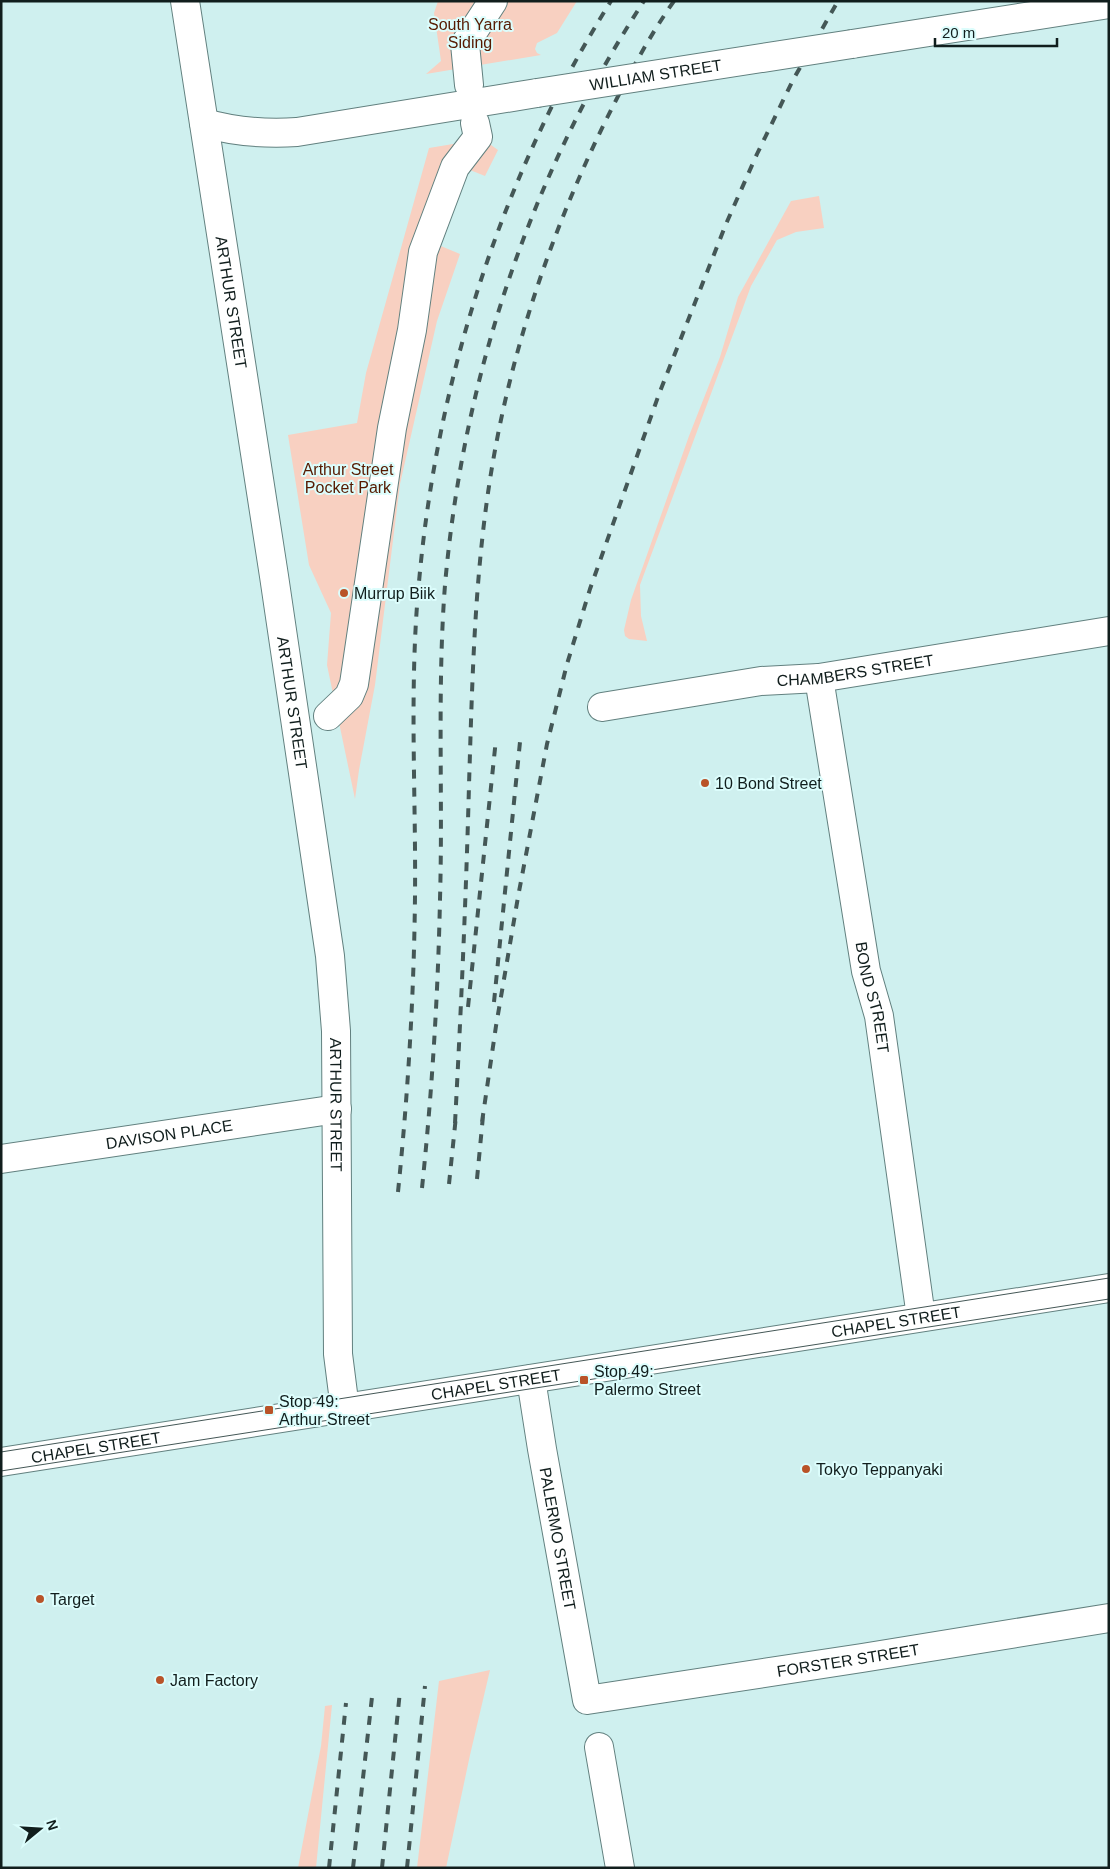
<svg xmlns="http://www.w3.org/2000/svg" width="1110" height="1869" font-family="Arial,sans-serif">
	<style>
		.green { fill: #f8d0c1 }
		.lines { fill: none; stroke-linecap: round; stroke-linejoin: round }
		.pedestrian-casing { stroke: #62807f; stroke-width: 30 }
		.minor-casing { stroke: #62807f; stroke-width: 30 }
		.tertiary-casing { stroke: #62807f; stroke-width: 30 }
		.pedestrian { stroke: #fff; stroke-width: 28 }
		.minor { stroke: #fff; stroke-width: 28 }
		.tertiary { stroke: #fff; stroke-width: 28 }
		.tram { stroke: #445756; stroke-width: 1 }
		.rail { stroke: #445756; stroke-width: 4; stroke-dasharray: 9 9; stroke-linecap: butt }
		.minor-bridge-casing { stroke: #62807f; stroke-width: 30; stroke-linecap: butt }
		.minor-bridge { stroke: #fff; stroke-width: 28 }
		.poi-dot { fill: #b95328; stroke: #dcfdfc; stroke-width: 2 }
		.labels { text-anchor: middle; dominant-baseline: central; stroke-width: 4; stroke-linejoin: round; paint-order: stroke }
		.park-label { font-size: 16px; fill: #561a00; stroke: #dcfdfc }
		.street-label { font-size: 16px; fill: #111e1d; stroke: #dcfdfc }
		.poi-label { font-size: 16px; fill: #111e1d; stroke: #dcfdfc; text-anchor: start }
	</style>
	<rect width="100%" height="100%" fill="#cff0ef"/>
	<path class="green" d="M 438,1 L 577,1 L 557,33 L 537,43 L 535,49 L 537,53 L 541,55 L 426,74 L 441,61 L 434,13 Z
		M 489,138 L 492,140 L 491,145 L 498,150 L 485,176 L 465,168 L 436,244 L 460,254 L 437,321 L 400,484 L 375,685 L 359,770 L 355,799 L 327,665 L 331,613 L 309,565 L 288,435 L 357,423 L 366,373 L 429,148 Z
		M 819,196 L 824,228 L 796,232 L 777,240 L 751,286 L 640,585 L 641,616 L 647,641 L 629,639 L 625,636 L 624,630 L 631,600 L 689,436 L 720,357 L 738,297 L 791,201 Z
		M 490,1670 L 470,1755 L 446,1868 L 417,1868 L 439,1681 Z
		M 332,1705 L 316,1868 L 298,1868 L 321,1746 L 325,1706 Z"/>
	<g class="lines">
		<defs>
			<path id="pedestrian" d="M 469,85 L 465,44 L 493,1
				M 328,716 L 349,696 L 354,684 L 392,428 L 412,330 L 423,252 L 455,167 L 478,137 L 475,123"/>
			<g id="minor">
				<path id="s1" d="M 185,1 L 274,576 L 330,956 L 336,1031 L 338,1354 L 345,1409"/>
				<path d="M 852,44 L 1109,4"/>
				<path d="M 204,123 C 235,132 265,134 297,132 L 537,93"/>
				<path id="s2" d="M 819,678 L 866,971 L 879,1016 L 921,1317"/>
				<path id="s3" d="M 602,707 L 761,681 L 819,678 L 1109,631"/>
				<path id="s4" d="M 1,1159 L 337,1109"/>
				<path id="s5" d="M 531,1379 L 542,1449 L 587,1700 L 862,1658 L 1109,1618"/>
				<path d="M 599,1747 L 620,1868"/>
			</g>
			<g id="tertiary">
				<path id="s6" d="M 1,1462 L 1109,1288"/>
			</g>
		</defs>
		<use href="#pedestrian" class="pedestrian-casing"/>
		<use href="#minor" class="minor-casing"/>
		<use href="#tertiary" class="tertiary-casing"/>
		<use href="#pedestrian" class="pedestrian"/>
		<use href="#minor" class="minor"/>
		<use href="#tertiary" class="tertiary"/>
		<path class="tram" d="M 1,1452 L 1109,1278
			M 1,1471 L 1109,1299"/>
		<path class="rail" d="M 494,1002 L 520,742
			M 468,1007 L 496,739
			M 482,1122 L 496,1026 L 518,897 L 547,744 L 567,664 L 590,589 L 659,394 L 726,224 L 757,154 L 793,80 L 838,1
			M 455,1123 C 461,1011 466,898 469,785 C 472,690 474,594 487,500 C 505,368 548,237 607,118 C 627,78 648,38 674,1
			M 477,1179 L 483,1116
			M 449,1184 L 456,1116
			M 422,1188 C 432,1092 438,996 440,899 C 443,794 437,689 445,585 C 463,378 530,175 644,1
			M 398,1192 C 408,1093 414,995 415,896 C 416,792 409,686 419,582 C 437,379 502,174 611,1
			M 329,1868 L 346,1703
			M 353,1868 L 372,1697
			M 382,1868 L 400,1691
			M 407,1868 L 425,1686"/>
		<defs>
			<g id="minor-bridge">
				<path id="s7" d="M 537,93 L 852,44"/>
			</g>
		</defs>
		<use href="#minor-bridge" class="minor-bridge-casing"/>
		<use href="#minor-bridge" class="minor-bridge"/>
	</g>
	<g class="poi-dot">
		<circle cx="344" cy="593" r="5"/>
		<circle cx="705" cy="783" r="5"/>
		<rect x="579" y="1375" width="10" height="10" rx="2.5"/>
		<rect x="264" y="1405" width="10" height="10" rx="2.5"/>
		<circle cx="806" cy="1469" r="5"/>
		<circle cx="40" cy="1599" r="5"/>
		<circle cx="160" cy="1680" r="5"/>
	</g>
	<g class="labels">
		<g class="park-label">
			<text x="470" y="24">South Yarra<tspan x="470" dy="18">Siding</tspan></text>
			<text x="348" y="469">Arthur Street<tspan x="348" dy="18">Pocket Park</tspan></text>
		</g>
		<g class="street-label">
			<text stroke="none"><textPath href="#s7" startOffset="120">WILLIAM STREET</textPath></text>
			<text stroke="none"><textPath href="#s1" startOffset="305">ARTHUR STREET</textPath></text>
			<text stroke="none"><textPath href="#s3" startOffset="256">CHAMBERS STREET</textPath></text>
			<text stroke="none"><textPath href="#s1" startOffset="710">ARTHUR STREET</textPath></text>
			<text stroke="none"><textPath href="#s2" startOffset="324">BOND STREET</textPath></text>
			<text stroke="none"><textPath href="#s1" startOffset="1115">ARTHUR STREET</textPath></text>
			<text stroke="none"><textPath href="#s4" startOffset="170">DAVISON PLACE</textPath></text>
			<text stroke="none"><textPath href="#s6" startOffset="906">CHAPEL STREET</textPath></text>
			<text stroke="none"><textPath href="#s6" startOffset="501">CHAPEL STREET</textPath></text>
			<text stroke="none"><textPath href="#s6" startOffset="96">CHAPEL STREET</textPath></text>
			<text stroke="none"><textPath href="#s5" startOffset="162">PALERMO STREET</textPath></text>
			<text stroke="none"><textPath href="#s5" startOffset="590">FORSTER STREET</textPath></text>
		</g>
		<g class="poi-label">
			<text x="354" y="593">Murrup Biik</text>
			<text x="715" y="783">10 Bond Street</text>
			<text x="594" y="1371">Stop 49:<tspan x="594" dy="18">Palermo Street</tspan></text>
			<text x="279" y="1401">Stop 49:<tspan x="279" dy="18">Arthur Street</tspan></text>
			<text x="816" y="1469">Tokyo Teppanyaki</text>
			<text x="50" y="1599">Target</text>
			<text x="170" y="1680">Jam Factory</text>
		</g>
	</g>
	<rect width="1110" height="1869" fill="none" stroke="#111e1d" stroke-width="5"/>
	<g transform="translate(40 1829) rotate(72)" stroke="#dcfdfc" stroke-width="4" paint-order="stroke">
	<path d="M0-4L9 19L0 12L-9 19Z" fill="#111e1d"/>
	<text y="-8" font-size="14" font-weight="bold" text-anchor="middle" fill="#111e1d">N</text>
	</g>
	<path d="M935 38v8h122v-8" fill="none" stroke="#111e1d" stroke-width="2.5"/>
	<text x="942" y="38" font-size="15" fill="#111e1d" stroke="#dcfdfc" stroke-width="4" paint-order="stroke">20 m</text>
</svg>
